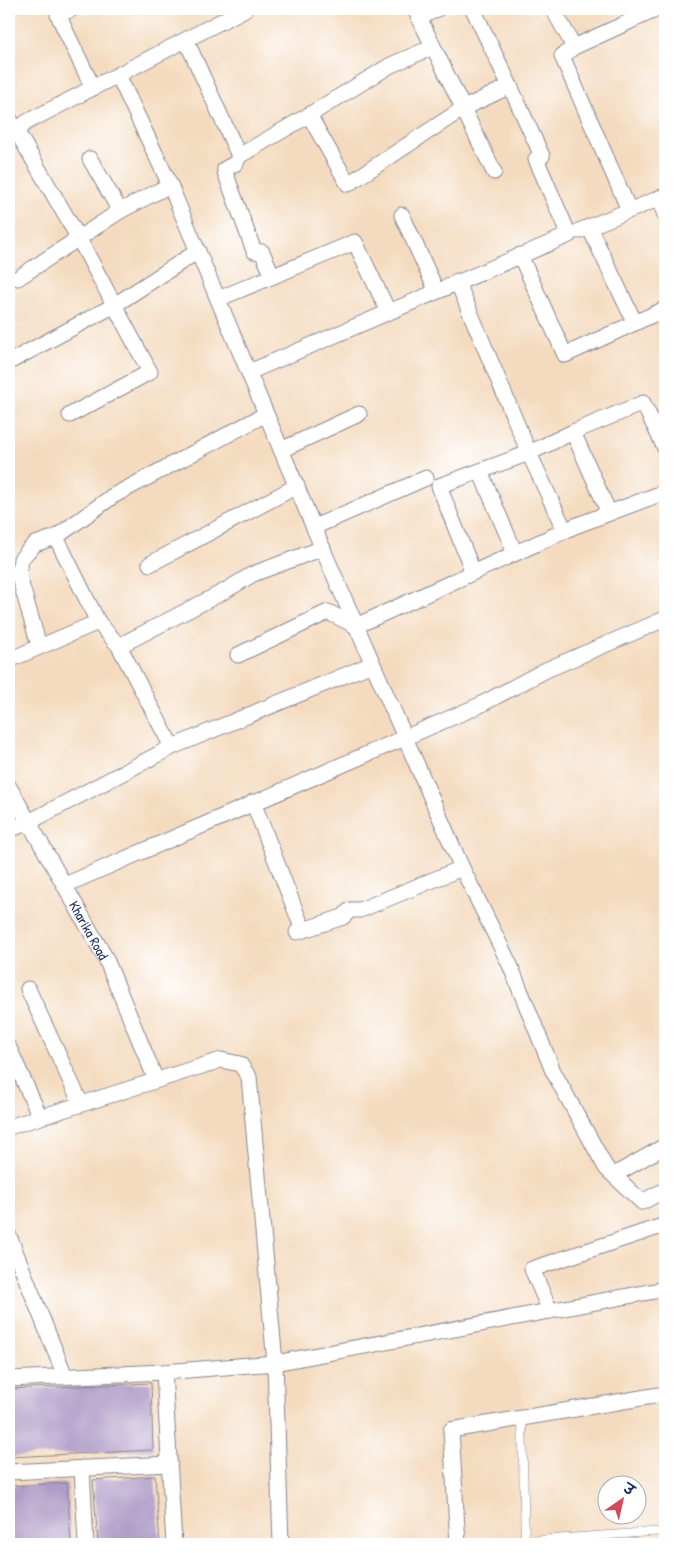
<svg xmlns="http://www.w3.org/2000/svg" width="674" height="1553" font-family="'Patrick Hand','Playpen Sans Deva',sans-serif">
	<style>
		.building { fill: #af9cc7 }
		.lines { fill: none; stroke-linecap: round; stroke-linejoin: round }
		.lane-casing { stroke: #88858e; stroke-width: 9 }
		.street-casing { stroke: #88858e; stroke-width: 17 }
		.lane { stroke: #fff; stroke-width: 8 }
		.street { stroke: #fff; stroke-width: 15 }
		.labels { text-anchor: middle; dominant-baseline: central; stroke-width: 4; stroke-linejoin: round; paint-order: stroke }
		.street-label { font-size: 14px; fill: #1b2f5e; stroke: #fff }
	</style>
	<rect width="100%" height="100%" fill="#fff"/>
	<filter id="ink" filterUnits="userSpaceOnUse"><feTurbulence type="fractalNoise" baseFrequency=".02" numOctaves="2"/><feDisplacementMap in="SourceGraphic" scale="10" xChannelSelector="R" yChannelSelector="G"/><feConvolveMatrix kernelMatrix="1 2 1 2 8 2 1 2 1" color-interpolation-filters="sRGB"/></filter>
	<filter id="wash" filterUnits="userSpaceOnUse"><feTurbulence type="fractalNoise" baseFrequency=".0096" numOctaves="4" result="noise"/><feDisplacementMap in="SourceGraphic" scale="20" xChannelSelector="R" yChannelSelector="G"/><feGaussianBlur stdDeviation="1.12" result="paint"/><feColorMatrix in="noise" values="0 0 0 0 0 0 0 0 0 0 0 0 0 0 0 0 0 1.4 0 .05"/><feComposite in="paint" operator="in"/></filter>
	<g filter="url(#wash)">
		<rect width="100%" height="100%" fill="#f4dbbf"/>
		<g id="blocks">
			<path class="building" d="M 151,1383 L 153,1450 L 9,1457 L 9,1389 Z
				M 155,1476 L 160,1544 L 98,1544 L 93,1480 Z
				M 67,1483 L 71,1544 L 9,1544 L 9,1486 Z"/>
		</g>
	</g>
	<g filter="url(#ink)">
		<use href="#blocks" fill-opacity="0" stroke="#88858e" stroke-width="1"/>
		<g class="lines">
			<defs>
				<path id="lane" d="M 522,1418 L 525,1544
					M 525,1541 L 665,1531"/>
				<g id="street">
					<path d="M 72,9 L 58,15 L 93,88"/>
					<path d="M 415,9 L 494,172"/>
					<path d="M 553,9 L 574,47 L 657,9"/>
					<path d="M 419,18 L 437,9"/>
					<path d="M 186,40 L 239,156 L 236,163 L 225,169 L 225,172 L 254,251 L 262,252 L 273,276"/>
					<path d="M 433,47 L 391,65 L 309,115 L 348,184 L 464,108 L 510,86 L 473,9"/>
					<path d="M 574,47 L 562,56 L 629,210"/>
					<path d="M 118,75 L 170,185 L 327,559 L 462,868 L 510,965 L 553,1071 L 606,1168 L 642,1202 L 665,1190"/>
					<path d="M 9,118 L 78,237 L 150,372 L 70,415"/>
					<path d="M 9,136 L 27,122 L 245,9"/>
					<path d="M 239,156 L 309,115"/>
					<path d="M 90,159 L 120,211"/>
					<path d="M 659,198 L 665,215"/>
					<path d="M 402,215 L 436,290"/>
					<path d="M 589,227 L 635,323"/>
					<path d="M 579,231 L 665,196"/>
					<path d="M 520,255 L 565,355 L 665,309"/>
					<path d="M 18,278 L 120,211 L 170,185"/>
					<path d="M 457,281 L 529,453 L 565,531"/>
					<path d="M 218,299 L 355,242 L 388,311"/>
					<path d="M 9,362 L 113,306 L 198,251"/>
					<path d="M 249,372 L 569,235 L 536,159 L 542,156 L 510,86"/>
					<path d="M 573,432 L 643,403 L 665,448"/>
					<path d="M 281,450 L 359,414"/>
					<path d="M 480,471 L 515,553"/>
					<path d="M 314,527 L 426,478"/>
					<path d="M 150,564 L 297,486"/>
					<path d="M 473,572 L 439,486 L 529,453 L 573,432 L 609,513"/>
					<path d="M 39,646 L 19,576 L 21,559 L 28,551 L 35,544 L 56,537 L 113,496 L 266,414"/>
					<path d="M 119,646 L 223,592 L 253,574 L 323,548"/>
					<path d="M 238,655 L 328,612 L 356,626 L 575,526 L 665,492"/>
					<path d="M 9,660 L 98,622"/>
					<path d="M 172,747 L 372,664"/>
					<path id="s1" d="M 9,787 L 106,959 L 156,1080"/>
					<path d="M 253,802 L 303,930"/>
					<path d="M 9,830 L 29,822 L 172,747 L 119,646 L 98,622 L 56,537"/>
					<path d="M 65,885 L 478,706 L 546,670 L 665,619"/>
					<path d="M 297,932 L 343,917 L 350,910 L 360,910 L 462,868"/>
					<path d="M 28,989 L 81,1104"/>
					<path d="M 9,1048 L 40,1117"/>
					<path d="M 9,1127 L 221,1060 L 240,1064 L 249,1077 L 275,1363 L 281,1544"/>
					<path d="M 614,1175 L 665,1146"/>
					<path d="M 9,1236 L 65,1376"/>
					<path d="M 550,1311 L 532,1269 L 665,1225"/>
					<path d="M 164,1372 L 174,1544"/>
					<path d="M 9,1379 L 164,1372 L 275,1363 L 665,1289"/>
					<path d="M 82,1468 L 86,1544"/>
					<path d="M 9,1472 L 169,1464"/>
					<path d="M 458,1544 L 451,1430 L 665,1394"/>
				</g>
			</defs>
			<use href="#lane" class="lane-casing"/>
			<use href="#street" class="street-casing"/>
			<use href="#lane" class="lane"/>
			<use href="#street" class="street"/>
		</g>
	</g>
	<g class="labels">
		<g class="street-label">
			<text stroke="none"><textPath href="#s1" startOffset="164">Kharika Road</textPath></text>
		</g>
	</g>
	<rect width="674" height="1553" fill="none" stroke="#fff" stroke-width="30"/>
	<g transform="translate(622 1500) rotate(34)"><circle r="24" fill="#ffffff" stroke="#a4acbf"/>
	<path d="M0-4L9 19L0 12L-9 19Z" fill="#d1495b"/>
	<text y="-8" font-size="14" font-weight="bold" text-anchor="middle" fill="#1b2f5e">उ</text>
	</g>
</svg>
